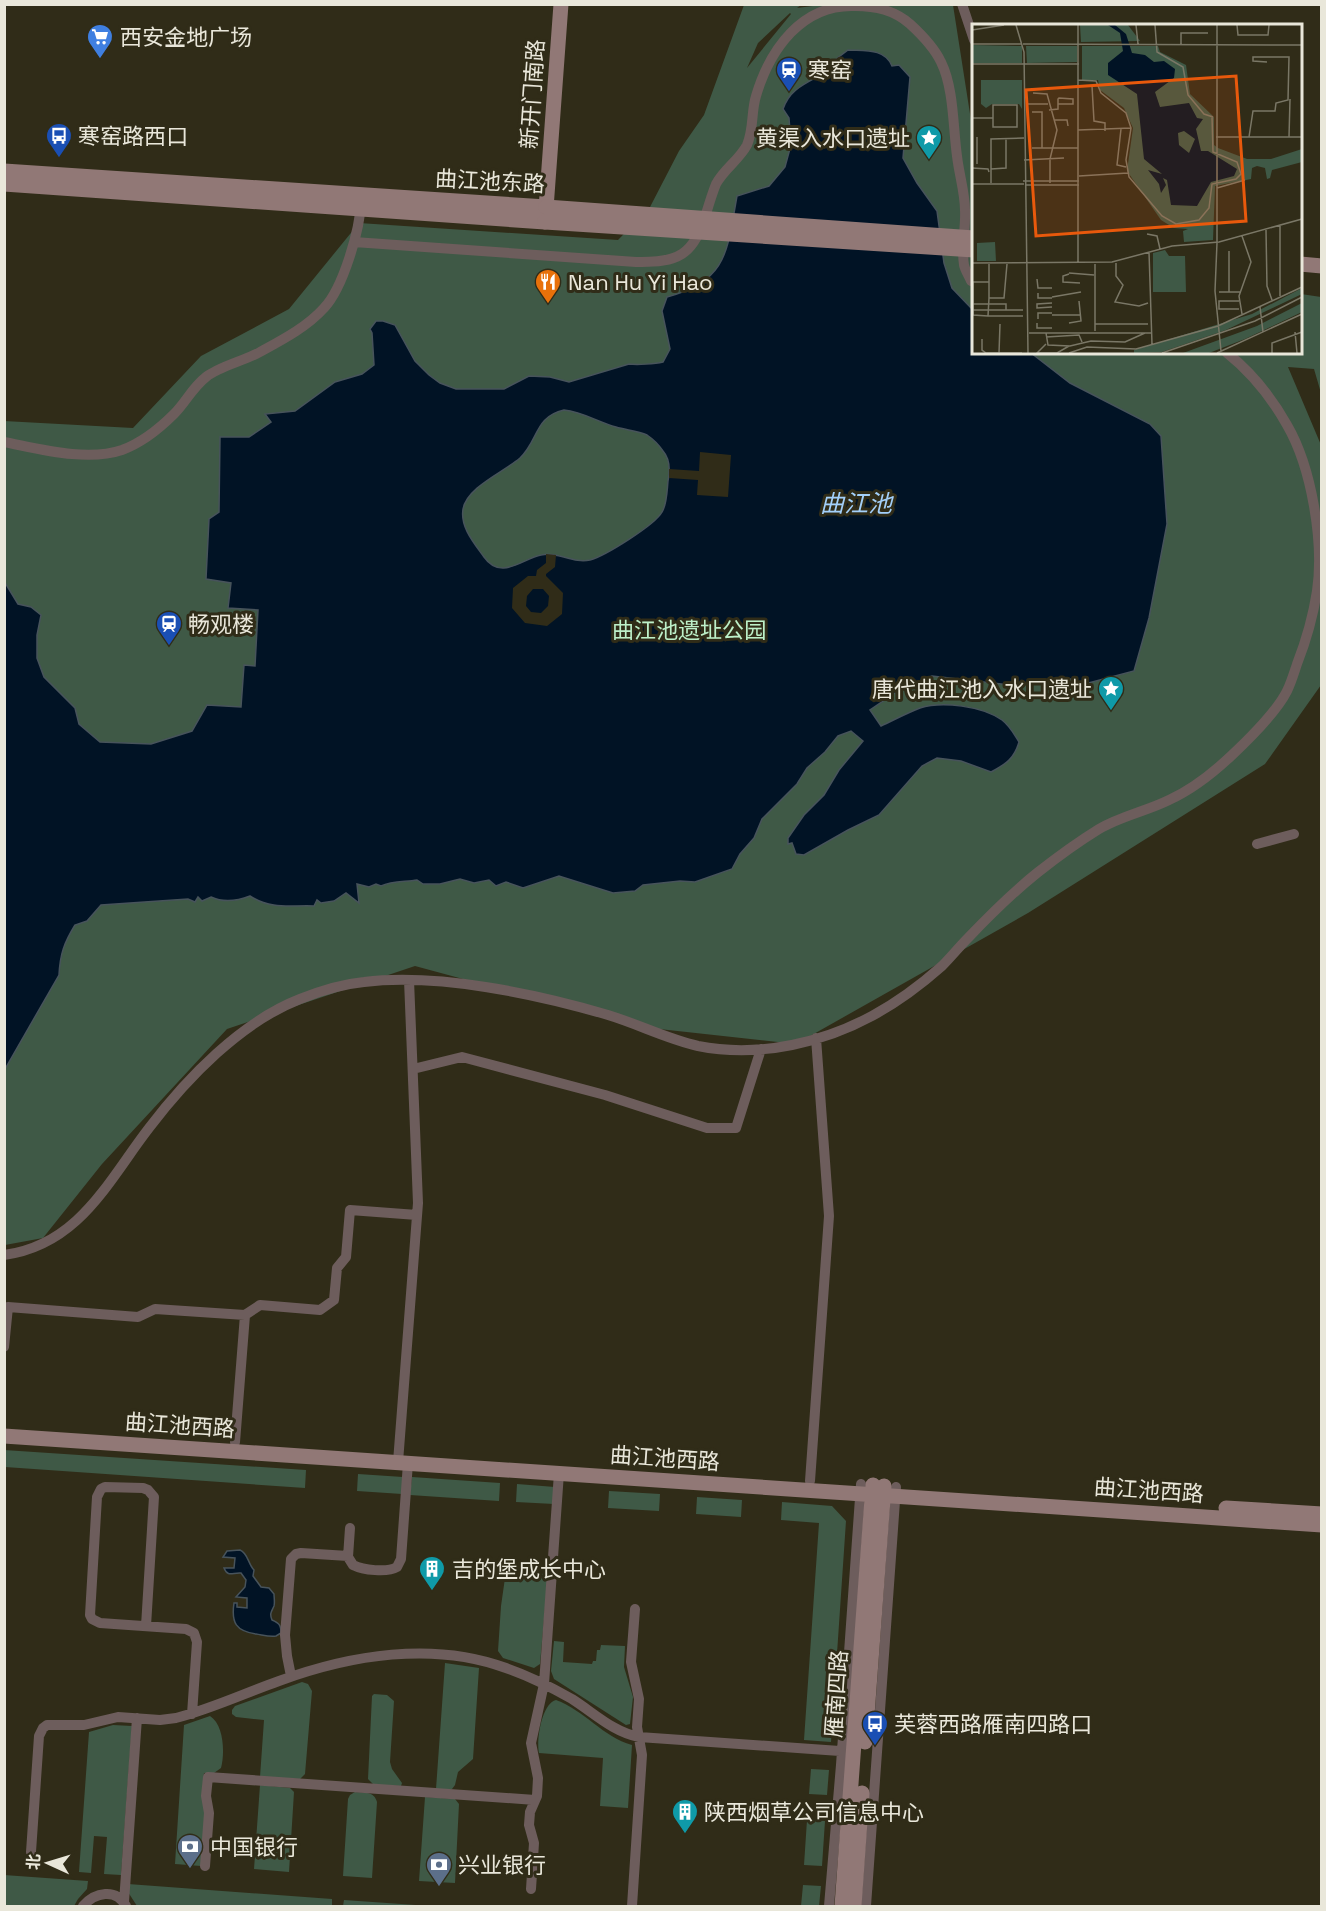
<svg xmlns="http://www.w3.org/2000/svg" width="1326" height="1911" font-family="'Space Grotesk','Noto Sans SC',sans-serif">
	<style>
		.green { fill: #3f5946; fill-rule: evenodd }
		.water { fill: #011325; stroke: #47535b; stroke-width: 1.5; fill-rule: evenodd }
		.pier { fill: #302c18; fill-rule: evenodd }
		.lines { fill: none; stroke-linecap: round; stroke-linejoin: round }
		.street { stroke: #6d5d5c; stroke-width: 10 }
		.secondary { stroke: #917876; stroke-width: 15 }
		.secondary-bridge { stroke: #917876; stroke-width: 15 }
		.labels { text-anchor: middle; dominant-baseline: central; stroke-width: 6; stroke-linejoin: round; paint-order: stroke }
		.poi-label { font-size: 22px; fill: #e9e7da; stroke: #302c18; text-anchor: start }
		.street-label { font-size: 22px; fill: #e9e7da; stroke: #302c18 }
		.park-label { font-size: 22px; fill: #bdf0c9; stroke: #302c18 }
		.water-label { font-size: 24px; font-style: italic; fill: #a3d0fa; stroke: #302c18 }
		.inset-road { fill: none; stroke: #7a7766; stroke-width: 1.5 }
		.view { fill: #e8590c; fill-opacity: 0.15; stroke: #e8590c; stroke-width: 3 }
		.inset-edge { fill: none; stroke: #e9e7da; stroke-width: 3 }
	</style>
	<rect width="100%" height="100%" fill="#302c18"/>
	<path class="green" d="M 828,4 L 953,5 L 973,133 L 974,352 L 1300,352 L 1301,294 L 1321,297 L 1321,393 L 1314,369 L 1288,367 L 1321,445 L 1321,685 L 1265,764 L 1028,913 L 796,1044 L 641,1027 L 415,966 L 227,1029 L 102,1164 L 43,1238 L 5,1245 L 4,421 L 133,428 L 201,356 L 289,309 L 359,223 L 618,240 L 650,207 L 679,151 L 704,115 L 744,5 L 801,5 L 797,8 ZM 790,13 L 791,14 L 747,68 L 758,43 Z
		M 4,1450 L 306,1470 L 305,1488 L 5,1467 Z
		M 358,1474 L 403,1477 L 402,1494 L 357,1491 Z
		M 412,1477 L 500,1483 L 499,1501 L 410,1495 Z
		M 517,1484 L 555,1487 L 554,1504 L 516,1502 Z
		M 609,1491 L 660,1494 L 659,1511 L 608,1508 Z
		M 697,1497 L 742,1500 L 741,1517 L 696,1514 Z
		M 782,1502 L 832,1506 L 846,1521 L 831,1742 L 804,1740 L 819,1523 L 781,1520 Z
		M 506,1571 L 548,1574 L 540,1664 L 534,1668 L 503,1658 L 498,1651 L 501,1606 Z
		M 554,1641 L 564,1642 L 563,1662 L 592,1664 L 593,1661 L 596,1661 L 597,1650 L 600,1650 L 601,1645 L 625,1646 L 624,1667 L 633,1697 L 630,1724 L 626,1725 L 554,1679 L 551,1671 Z
		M 445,1663 L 479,1668 L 473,1759 L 458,1772 L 455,1785 L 452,1789 L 436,1789 Z
		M 302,1682 L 308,1684 L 312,1691 L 305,1774 L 300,1779 L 260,1777 L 264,1720 L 236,1717 L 232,1714 L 232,1710 L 235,1706 Z
		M 374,1694 L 387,1695 L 394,1701 L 390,1762 L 392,1769 L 402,1783 L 401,1786 L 374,1785 L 368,1779 L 372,1696 Z
		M 556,1700 C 584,1710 603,1737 632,1745 L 628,1808 L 600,1806 L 603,1758 L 539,1753 C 536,1740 542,1703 556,1700 Z
		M 210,1716 C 224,1725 225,1753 221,1768 L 214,1773 L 204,1773 L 202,1797 L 205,1812 L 201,1866 L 175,1864 L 184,1725 Z
		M 113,1725 L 132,1726 L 121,1875 L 104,1874 L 107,1837 L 94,1836 L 91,1873 L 79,1872 L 89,1732 Z
		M 811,1769 L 829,1770 L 827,1795 L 809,1794 Z
		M 260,1785 L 290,1788 L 294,1792 L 289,1872 L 254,1869 Z
		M 355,1792 C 365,1793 374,1791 377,1802 L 372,1878 L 343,1876 L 348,1799 L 350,1795 Z
		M 425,1797 L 455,1799 L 459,1804 L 455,1883 L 419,1881 Z
		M 807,1820 L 825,1821 L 822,1866 L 804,1865 Z
		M 4,1875 L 88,1881 L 87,1889 L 78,1899 L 74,1906 L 5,1906 Z
		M 128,1884 L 332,1899 L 332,1906 L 137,1906 L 128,1892 Z
		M 803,1885 L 821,1886 L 819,1906 L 801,1906 Z
		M 344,1900 L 430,1906 L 343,1906 Z"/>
	<path class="water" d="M 848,50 C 864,51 885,48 892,66 L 899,65 L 910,77 L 903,158 L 917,183 L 937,211 L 944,263 L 952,288 L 973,310 L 974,352 L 1031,353 L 1070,383 L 1150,424 L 1161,436 L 1167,524 L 1149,618 L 1134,671 L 1077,686 L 1071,679 L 1010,685 L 932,676 L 904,687 L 870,710 L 881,726 C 894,720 907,713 920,708 C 942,701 982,706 1002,720 C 1010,726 1014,734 1019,742 C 1014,759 1006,764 991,772 L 961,761 L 937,758 L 922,766 L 879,815 L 848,830 L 804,855 L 796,854 L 792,843 L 788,844 L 788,838 L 804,815 L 824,795 L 839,770 L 863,741 L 851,731 L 838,736 L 825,752 L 807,768 L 797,784 L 762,819 L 754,838 L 740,854 L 732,869 L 695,882 L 680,881 L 643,885 L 635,891 L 613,893 L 559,876 L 523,888 L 506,882 L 496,886 L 489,880 L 474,883 L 460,879 L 440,884 L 423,884 L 417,880 C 405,882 392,881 381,886 L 376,884 L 369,887 L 357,884 L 359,903 L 346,893 L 334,901 L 321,903 L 317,900 L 314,906 C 290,905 272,910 250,896 C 237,901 224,903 211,897 L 202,901 L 198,897 L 195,902 L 188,899 L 101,905 L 87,921 L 75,925 C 64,943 60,954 59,975 L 5,1069 L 4,581 L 18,604 L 31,607 L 41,615 L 37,635 L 37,658 L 44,677 L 75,708 L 79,724 L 100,742 L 151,744 L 192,731 L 207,705 L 241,707 L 244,665 L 255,666 L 258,610 L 228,608 L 231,583 L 206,579 L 209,519 L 219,512 L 220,437 L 249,437 L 271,422 L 265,414 L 295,411 L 335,382 L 362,374 L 374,365 L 372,333 L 370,329 L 376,321 L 383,321 L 395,325 L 415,361 L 429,375 L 440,383 L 456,389 L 504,389 L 529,376 L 550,377 L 569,382 L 629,364 C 637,365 655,364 663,362 L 670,349 L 662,311 L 667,297 C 728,281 727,251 737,196 L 769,186 L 785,167 L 791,145 L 789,118 L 783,109 C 789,91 802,85 817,77 L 819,66 L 832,62 ZM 564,410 C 583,412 598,422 616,427 C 626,430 638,431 647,435 C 653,439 659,445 663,451 C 670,459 670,471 668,481 C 667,491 667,504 662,512 C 655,525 605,556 590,560 C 573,564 558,551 541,555 C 522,559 501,581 484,557 C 474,543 460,527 463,509 C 467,487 504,472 520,458 C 539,440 534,417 564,410 Z
		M 240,1550 C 248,1553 248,1564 254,1570 L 253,1576 L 261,1587 L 269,1588 L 274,1594 C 274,1597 275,1603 274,1606 C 272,1611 269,1613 272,1620 C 279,1623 281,1625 281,1633 L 276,1636 C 269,1637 263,1635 256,1634 C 236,1631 231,1623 234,1603 L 237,1603 L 237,1607 L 247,1608 L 247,1598 L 236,1597 L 245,1587 L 246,1580 L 241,1573 C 233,1572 228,1578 224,1568 L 234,1568 L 235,1558 L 223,1557 L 227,1551 Z"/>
	<path class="pier" d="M 700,452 L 731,455 L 728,497 L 697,495 L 698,480 L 669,478 L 669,469 L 699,471 Z
		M 546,554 L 556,555 L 555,567 L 546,574 L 546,576 L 563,593 L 562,614 L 547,626 L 525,623 L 512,608 L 513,588 L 528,576 L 536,576 L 537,570 L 546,563 ZM 533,589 L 543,589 L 549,596 L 548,606 L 541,613 L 531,612 L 526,606 L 527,596 Z"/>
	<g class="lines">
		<path class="street" d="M 962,4 L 974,40
			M 354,242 L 636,262 C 678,263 694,255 706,214 C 709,204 712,194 716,184 C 724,169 739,160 747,145 C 754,129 751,112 756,96 C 770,49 802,4 855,6 C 876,6 894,10 910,24 C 922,35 934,47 941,62 C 954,88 953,128 957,156 C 959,174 965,193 965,210 C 966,228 961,247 964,265 C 965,270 969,276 971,281 L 974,282
			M 4,442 C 40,449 87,462 122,450 C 141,443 159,429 174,414 C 186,402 192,388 206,377 C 220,366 244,361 260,352 C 282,340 307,327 324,308 C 343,288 360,230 361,202
			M 1257,844 L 1294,834
			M 413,1069 L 462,1057 L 605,1095 L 707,1128 L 736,1128 L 761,1049
			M 4,1255 C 79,1245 108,1181 149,1128 C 187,1078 241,1022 300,999 C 320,991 343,984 364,982 C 438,973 537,994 608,1015 C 638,1024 667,1039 698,1046 C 728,1052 762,1051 792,1045 C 851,1033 898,1005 942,966 C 951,957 959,947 968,938 C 990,915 1012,893 1037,873 C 1056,858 1078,842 1099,829 C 1121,816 1147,811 1169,800 C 1191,790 1214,772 1231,756 C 1248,740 1277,711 1287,691 C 1291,683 1294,673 1297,664 C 1306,641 1313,617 1317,591 C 1324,543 1312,468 1287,425 C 1272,398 1251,372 1226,352
			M 4,1347 L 8,1307 L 138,1317 L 155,1309 L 245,1315 L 260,1305 L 320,1310 L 334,1300 L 337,1268 L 346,1257 L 350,1210 L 417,1215
			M 235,1442 L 245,1315
			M 398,1462 L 418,1203 L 409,980
			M 810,1481 L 829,1216 L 816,1038
			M 350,1528 L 348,1557 L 353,1565 C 363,1570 387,1573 397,1567 L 401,1559 L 408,1463
			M 146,1626 L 154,1497 L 148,1490 L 143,1488 L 105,1487 L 101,1489 L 97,1497 L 90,1615 L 92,1619 L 100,1623 L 186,1629 L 194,1633 L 197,1642 L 192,1714
			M 291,1676 L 287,1656 L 285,1635 L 291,1559 L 296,1554 L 301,1553 L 348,1556
			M 31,1852 L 39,1736 L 43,1728 L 47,1725 L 84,1725 L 118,1717 L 160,1720 L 176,1718 C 211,1709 245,1693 279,1681 C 350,1655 433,1641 506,1668 C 529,1676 551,1687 572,1699 C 594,1713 613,1732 639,1737 L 854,1752
			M 205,1866 L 209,1813 L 206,1796 L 208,1777 L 535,1800
			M 531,1889 L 534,1843 L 529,1825 L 530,1812 L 537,1796 L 538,1778 L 531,1743 L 544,1684 L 559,1473
			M 124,1902 L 137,1718
			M 83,1906 C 95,1892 116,1888 126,1906
			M 632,1906 L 642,1755 L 637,1727 L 639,1699 L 631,1662 L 635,1609
			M 829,1906 L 841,1765 L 861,1484
			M 866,1906 L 896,1487"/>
		<path class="secondary" d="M 4,171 L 546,207
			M 4,184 L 545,222 L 561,4
			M 1300,264 L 1322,266
			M 4,1436 L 1322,1525
			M 1226,1508 L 1322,1514
			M 865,1742 L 884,1486
			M 842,1906 L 873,1485
			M 854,1906 L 862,1793"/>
		<path class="secondary-bridge" d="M 546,207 L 974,238
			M 545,222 L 974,250"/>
	</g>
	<defs>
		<symbol id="supermarket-pin" viewBox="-11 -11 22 30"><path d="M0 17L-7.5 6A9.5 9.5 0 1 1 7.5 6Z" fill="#3f7fe0" stroke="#302c18"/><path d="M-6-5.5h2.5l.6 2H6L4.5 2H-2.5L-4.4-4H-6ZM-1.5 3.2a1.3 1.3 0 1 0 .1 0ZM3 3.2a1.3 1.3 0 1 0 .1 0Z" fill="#fff"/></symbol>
		<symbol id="station-pin" viewBox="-11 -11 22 30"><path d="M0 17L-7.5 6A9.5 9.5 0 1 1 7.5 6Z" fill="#1a4fb4" stroke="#302c18"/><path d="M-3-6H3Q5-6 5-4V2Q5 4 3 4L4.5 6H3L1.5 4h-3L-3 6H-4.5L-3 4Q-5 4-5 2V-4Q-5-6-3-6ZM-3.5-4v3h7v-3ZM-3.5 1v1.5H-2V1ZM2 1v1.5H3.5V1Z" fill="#fff"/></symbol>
		<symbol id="bus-pin" viewBox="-11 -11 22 30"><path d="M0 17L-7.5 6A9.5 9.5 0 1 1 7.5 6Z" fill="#1a4fb4" stroke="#302c18"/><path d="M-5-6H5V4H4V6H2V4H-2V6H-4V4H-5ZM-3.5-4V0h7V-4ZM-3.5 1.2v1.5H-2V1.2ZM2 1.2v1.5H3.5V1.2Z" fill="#fff"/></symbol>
		<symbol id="sight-pin" viewBox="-11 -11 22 30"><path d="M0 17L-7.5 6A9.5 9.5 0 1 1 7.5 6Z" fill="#0f9aa8" stroke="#302c18"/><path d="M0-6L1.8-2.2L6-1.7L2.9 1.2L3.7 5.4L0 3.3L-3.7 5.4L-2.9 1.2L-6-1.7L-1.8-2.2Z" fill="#fff"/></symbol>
		<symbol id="restaurant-pin" viewBox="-11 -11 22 30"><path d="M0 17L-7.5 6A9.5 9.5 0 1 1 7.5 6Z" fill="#e8710a" stroke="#302c18"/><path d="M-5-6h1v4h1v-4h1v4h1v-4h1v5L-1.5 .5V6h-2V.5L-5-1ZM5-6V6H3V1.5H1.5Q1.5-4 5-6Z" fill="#fff"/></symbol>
		<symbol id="building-pin" viewBox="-11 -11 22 30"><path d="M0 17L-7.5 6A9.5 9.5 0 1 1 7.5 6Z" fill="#0f9aa8" stroke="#302c18"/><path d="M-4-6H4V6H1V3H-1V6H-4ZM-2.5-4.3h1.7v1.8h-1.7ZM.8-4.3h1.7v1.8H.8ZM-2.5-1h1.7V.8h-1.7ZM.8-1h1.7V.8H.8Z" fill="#fff"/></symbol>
		<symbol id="bank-pin" viewBox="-11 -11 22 30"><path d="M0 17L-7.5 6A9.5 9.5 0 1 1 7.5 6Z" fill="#5c6f8a" stroke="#302c18"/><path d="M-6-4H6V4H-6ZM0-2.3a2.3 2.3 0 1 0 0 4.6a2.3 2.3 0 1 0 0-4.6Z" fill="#fff"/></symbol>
	</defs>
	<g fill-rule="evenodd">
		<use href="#supermarket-pin" x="85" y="22" width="30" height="40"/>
		<use href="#station-pin" x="774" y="55" width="30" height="40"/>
		<use href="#bus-pin" x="44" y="121" width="30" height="40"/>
		<use href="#sight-pin" x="914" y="123" width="30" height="40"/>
		<use href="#restaurant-pin" x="533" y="267" width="30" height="40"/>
		<use href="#station-pin" x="154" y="609" width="30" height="40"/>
		<use href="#sight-pin" x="1096" y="674" width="30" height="40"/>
		<use href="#building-pin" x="417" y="1554" width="30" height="40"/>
		<use href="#bus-pin" x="860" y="1709" width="30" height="40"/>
		<use href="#building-pin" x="670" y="1797" width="30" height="40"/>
		<use href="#bank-pin" x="175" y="1832" width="30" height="40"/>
		<use href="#bank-pin" x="424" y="1850" width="30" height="40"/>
	</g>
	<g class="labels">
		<g class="poi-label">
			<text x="120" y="37">西安金地广场</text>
			<text x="808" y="70">寒窑</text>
			<text x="78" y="136">寒窑路西口</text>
			<text x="910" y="138" text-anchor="end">黄渠入水口遗址</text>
			<text x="568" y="282">Nan Hu Yi Hao</text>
			<text x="188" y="624">畅观楼</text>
			<text x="1092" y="689" text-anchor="end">唐代曲江池入水口遗址</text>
			<text x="452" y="1569">吉的堡成长中心</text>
			<text x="894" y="1724">芙蓉西路雁南四路口</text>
			<text x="704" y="1812">陕西烟草公司信息中心</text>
			<text x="210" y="1847">中国银行</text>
			<text x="458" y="1865">兴业银行</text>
		</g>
		<g class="street-label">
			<text transform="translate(532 94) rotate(-86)">新开门南路</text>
			<text transform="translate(490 181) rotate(3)">曲江池东路</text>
			<text transform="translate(180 1425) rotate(4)">曲江池西路</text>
			<text transform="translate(665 1458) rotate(4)">曲江池西路</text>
			<text transform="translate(1149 1490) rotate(4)">曲江池西路</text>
			<text transform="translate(836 1694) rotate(-86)">雁南四路</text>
		</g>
		<g class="park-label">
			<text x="689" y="630">曲江池遗址公园</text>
		</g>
		<g class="water-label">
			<text x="856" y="503">曲江池</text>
		</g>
	</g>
	<g transform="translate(972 24)">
		<rect width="330" height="330" fill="#302c18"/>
		<path d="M 108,1 L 156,1 L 168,17 L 109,18 ZM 0,21 L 50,22 L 50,39 L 0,39 ZM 105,22 L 105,38 L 55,39 L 54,22 ZM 110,22 L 186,22 L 188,28 L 214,41 L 218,70 L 242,93 L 242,121 L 246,124 L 275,135 L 299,135 L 330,125 L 330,138 L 300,146 L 298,154 L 295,155 L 293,144 L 285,142 L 280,144 L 279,155 L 243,162 L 241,216 L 212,218 L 211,207 L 216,205 L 202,204 L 189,196 L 155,147 L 161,104 L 152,84 L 128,66 L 126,56 L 110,56 ZM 9,56 L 50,56 L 50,85 L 47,80 L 20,80 L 14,84 L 9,80 ZM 23,218 L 24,237 L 5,237 L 5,219 ZM 193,226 L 197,232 L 213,232 L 214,268 L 181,268 L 181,229 ZM 330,264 L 330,270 L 254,306 L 190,328 L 162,329 L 162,326 L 280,290 ZM 330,279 L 330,288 L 273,315 L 237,329 L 211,329 L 285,302 Z" fill="#3f5946"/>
		<path d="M 136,1 L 143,1 L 154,10 L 160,29 L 173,31 L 182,38 L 192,37 L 203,45 L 202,54 L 183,68 L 188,83 L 217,79 L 225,94 L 231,95 L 224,105 L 229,127 L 236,127 L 265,145 L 262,152 L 239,158 L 225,182 L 199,181 L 195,156 L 191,154 L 194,161 L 189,169 L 187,160 L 176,146 L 190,150 L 172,135 L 165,70 L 136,51 L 136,39 L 151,27 L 148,9 ZM 212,107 L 223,115 L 217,129 L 207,121 L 206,109 Z" fill="#011325" fill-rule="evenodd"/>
		<path class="inset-road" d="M 44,1 L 52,28 L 56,329M 164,1 L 166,20M 183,1 L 185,28 L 211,43 L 216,71 L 232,90 L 241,93M 245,1 L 245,219M 265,1 L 266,11 L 296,11 L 297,1M 0,6 L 32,1M 0,20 L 50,20M 51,20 L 330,21M 209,20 L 209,9 L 236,9M 0,40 L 107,40M 106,56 L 124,57 L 129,69 L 154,89 L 159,104 L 154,136 L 157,153 L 190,192 L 204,200 L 227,196 L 237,184 L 240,160 L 264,155 L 269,150 L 265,138 L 241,128 L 240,92M 107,62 L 120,62 L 122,97 L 133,99 L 133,107M 61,69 L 75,70 L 85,106 L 78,135 L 78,159M 56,80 L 76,80M 21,81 L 45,81 L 45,103 L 21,103 ZM 77,86 L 86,85 L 86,75 L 87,74 L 101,75 L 101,80 L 86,80M 60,88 L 70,88 L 70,124M 0,94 L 21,94M 82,96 L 95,96 L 96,102M 149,105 L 145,141 L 154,143M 106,106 L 159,104M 244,113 L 330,113M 277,113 L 281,87 L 303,87 L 304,79 L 316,76 L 317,33 L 281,33 L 281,37 L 295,38M 317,113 L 318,75M 60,124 L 106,124M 52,136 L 92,134M 5,140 L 5,113M 0,144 L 16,145 L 17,148M 19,145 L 34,144 L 34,114M 107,152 L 156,149M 51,157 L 107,157M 19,159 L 19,115 L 52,114M 0,160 L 52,160M 54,161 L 107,161M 245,164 L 273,156M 308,201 L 308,272M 294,206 L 295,262 L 300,276M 175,210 L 185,212 L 188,225M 270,212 L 279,238 L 267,272 L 270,290M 245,219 L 243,267 L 249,327M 177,228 L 180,320M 0,239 L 140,238 L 200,222 L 247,218 L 330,195M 106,239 L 106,1M 144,239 L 144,252 L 151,261 L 143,278 L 167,282 L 176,279M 17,240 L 17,274 L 32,274 L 35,240M 97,249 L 122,251M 97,250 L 91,252 L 91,258 L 108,259M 65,255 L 66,264 L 80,264M 247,268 L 268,268M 257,268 L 257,227M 66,269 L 66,274 L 80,274M 80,273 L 109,268M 17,274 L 16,292 L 51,292M 267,277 L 247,277 L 247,285 L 267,285M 1,280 L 34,280 L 34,286M 80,283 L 65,284 L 65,280 L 80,279M 288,283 L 291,308M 1,286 L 51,286M 80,291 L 109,291M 16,292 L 1,291 L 1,258 L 17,258M 66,295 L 66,289 L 80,289M 65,299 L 65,304 L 80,304M 97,299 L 109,297 L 107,277M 123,300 L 176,300M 123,307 L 123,240M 323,308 L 325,329M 57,309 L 179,309M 74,309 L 76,321 L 98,322 L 119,317 L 153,318 L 173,309M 74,313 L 107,311 L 110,318M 10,315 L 10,326 L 14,329 L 50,329M 74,320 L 65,329 L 85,329 L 97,322M 27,329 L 28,300M 97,329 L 115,323 L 164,325 L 246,302 L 330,263M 190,329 L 283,297 L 330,273M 245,329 L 330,290M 300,329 L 300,319 L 330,308"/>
		<path class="view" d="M 264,52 L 274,197 L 64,212 L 54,66 Z"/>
		<rect width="330" height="330" class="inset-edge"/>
	</g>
	<rect width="1326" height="1911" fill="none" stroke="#e9e7da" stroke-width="12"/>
	<g transform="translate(48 1863) rotate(274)" stroke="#302c18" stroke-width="4.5" paint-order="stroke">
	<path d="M0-4.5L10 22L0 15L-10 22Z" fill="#e9e7da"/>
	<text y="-9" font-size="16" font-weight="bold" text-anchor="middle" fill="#e9e7da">北</text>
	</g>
</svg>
